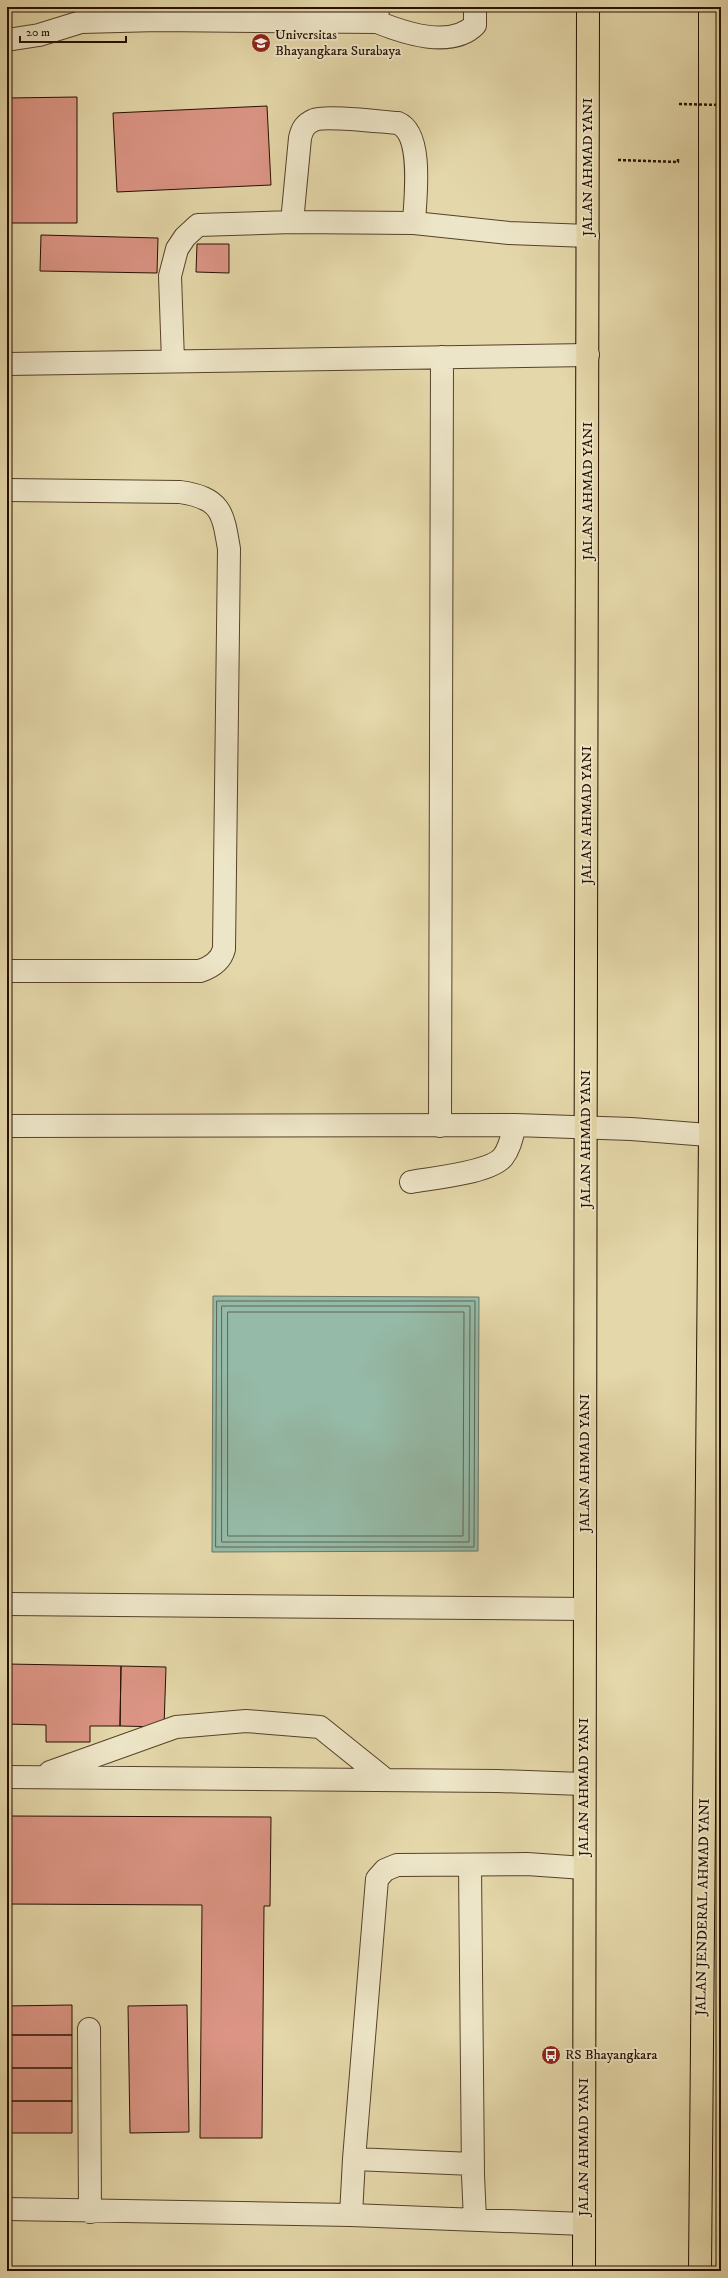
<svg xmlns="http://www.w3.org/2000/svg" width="728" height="2278" font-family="'IM FELL DW Pica',serif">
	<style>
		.water { fill: #95baa7; stroke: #697664 }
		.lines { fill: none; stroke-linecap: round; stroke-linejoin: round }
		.shore { stroke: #5e6554; stroke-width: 1 }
		.building { fill: #dc9585; stroke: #271000 }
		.minor-casing { stroke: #56422a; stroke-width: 24 }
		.highway-casing { stroke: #271000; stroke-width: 24 }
		.path { stroke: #271000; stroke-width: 2.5; stroke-dasharray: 3 2; stroke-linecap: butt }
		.minor { stroke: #ede5c7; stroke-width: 22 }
		.highway { stroke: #e4d7a9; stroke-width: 22 }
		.path-bridge { stroke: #271000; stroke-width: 2.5; stroke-dasharray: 3 2; stroke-linecap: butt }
		.labels { text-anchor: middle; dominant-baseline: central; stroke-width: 4; stroke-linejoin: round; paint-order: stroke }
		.poi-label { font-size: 14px; fill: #271000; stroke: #ede5c7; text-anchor: start }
		.street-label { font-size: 14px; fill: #271000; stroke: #ede5c7 }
	</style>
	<rect width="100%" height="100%" fill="#e4d7a9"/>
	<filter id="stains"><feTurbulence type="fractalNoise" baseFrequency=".005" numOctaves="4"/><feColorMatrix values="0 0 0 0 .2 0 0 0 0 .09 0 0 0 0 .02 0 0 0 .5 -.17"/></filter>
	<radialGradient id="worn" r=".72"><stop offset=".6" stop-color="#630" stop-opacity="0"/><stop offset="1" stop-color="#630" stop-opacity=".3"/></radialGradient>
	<path class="water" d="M 213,1296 L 479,1297 L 478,1551 L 212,1552 Z"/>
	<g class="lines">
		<path class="shore" d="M 217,1301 L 475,1301 L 474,1547 L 216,1547 Z
			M 222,1306 L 470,1306 L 469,1542 L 222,1542 Z
			M 228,1312 L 464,1312 L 463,1536 L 228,1536 Z"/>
	</g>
	<path class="building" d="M 77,97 L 77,223 L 7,223 L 7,98 Z
		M 267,106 L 271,185 L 117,192 L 113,113 Z
		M 41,235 L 158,238 L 157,273 L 40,271 Z
		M 197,244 L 229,244 L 229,273 L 196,272 Z
		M 7,1664 L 121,1666 L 120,1726 L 90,1726 L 90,1742 L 46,1742 L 46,1725 L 7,1724 Z
		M 121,1666 L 166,1667 L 164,1727 L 120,1726 Z
		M 7,1816 L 271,1817 L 270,1906 L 264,1906 L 262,2138 L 200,2138 L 202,1905 L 7,1904 Z
		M 72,2005 L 72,2035 L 7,2035 L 7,2006 Z
		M 187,2005 L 189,2132 L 130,2133 L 128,2006 Z
		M 7,2035 L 72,2035 L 72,2068 L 7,2068 Z
		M 7,2068 L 72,2068 L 72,2101 L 7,2101 Z
		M 7,2101 L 72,2101 L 72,2133 L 7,2133 Z"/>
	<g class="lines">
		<defs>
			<path id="minor" d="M 378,8 L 377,22 C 404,33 451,49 475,25 L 475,7
				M 7,40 L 39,35 L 81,22 L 158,20 L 377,22
				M 292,222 L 300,138 C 302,129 305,124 314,120 C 326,115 382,122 398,123 C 424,134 415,199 414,223
				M 173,361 L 170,276 L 177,249 L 185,237 L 198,225 L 292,222 L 414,223 L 509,233 L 588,236
				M 7,364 L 588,355
				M 7,490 L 180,492 C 221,498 223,512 229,549 L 224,949 C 221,961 212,967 200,971 L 7,971
				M 7,1126 L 515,1125 L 631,1129 L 721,1136
				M 440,1126 L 442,357
				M 411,1182 C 432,1178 490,1173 503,1157 C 510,1148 512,1136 515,1125
				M 7,1604 L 585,1609
				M 50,1772 L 176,1727 L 246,1721 L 320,1727 L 386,1780
				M 7,1777 L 498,1781 L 582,1784
				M 470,1866 L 473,2175 L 475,2220
				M 89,2029 L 90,2212
				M 354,2159 L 473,2164
				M 7,2209 L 351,2215 L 584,2224
				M 351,2215 L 354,2159 L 377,1879 L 385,1870 L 397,1865 L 527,1864 L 584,1868"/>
			<path id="highway" d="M 584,2271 C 582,1516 589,762 588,7
				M 700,2271 L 710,1135 L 710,7"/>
		</defs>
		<use href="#minor" class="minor-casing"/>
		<use href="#highway" class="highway-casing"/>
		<path class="path" d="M 618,160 L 678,162 L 678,159"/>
		<use href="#minor" class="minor"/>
		<use href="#highway" class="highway"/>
		<path class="path-bridge" d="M 679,104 L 721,105"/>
	</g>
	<defs>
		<symbol id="university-disc" viewBox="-11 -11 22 22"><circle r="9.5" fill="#8f2418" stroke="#ede5c7"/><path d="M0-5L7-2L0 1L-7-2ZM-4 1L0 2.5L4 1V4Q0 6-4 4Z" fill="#fff"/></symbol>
		<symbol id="bus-disc" viewBox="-11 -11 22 22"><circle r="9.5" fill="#8f2418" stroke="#ede5c7"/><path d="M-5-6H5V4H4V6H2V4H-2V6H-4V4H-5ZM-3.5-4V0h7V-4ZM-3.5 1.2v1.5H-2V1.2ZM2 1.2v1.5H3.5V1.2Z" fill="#fff"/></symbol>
	</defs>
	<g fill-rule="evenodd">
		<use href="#university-disc" x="250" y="32" width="22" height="22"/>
		<use href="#bus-disc" x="540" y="2044" width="22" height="22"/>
	</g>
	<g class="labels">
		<g class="poi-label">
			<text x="275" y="35">Universitas<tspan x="275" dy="16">Bhayangkara Surabaya</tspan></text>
			<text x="565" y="2055">RS Bhayangkara</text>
		</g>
		<g class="street-label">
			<text transform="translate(588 167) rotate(-90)">JALAN AHMAD YANI</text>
			<text transform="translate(588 491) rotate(-90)">JALAN AHMAD YANI</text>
			<text transform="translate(587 815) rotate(-90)">JALAN AHMAD YANI</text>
			<text transform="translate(586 1139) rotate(-90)">JALAN AHMAD YANI</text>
			<text transform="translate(585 1463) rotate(-90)">JALAN AHMAD YANI</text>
			<text transform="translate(584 1787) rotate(-90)">JALAN AHMAD YANI</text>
			<text transform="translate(703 1907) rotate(-89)">JALAN JENDERAL AHMAD YANI</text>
			<text transform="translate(584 2147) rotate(-90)">JALAN AHMAD YANI</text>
		</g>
	</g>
	<rect width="728" height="2278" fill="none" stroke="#e4d7a9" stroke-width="24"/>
	<rect x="8" y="8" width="712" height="2262" fill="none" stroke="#271000" stroke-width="2"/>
	<rect x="12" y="12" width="704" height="2254" fill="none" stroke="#271000"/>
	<path d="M20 36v6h106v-6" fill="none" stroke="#271000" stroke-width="2"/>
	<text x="26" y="36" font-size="12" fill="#271000" stroke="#ede5c7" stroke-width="3" paint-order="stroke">20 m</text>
	<rect width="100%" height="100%" filter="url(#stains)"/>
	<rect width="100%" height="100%" fill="url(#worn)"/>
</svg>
